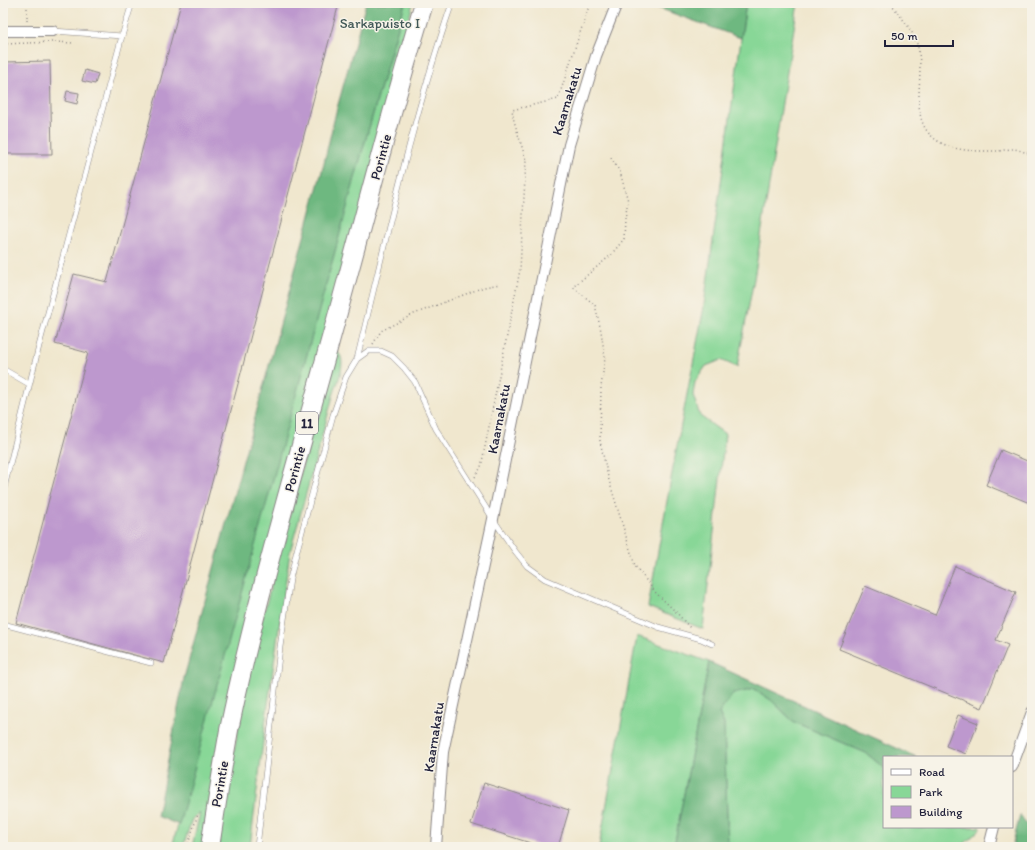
<svg xmlns="http://www.w3.org/2000/svg" width="1035" height="850" font-family="Itim,sans-serif">
	<style>
		.green { fill: #88d797; stroke: #557c69 }
		.forest { fill: #6eb880; stroke: #486d5e }
		.building { fill: #bd98ce }
		.lines { fill: none; stroke-linecap: round; stroke-linejoin: round }
		.lane-casing { stroke: #898484; stroke-width: 6 }
		.street-casing { stroke: #898484; stroke-width: 12 }
		.highway-casing { stroke: #898484; stroke-width: 20 }
		.path { stroke: #898484; stroke-width: 1.5; stroke-dasharray: 1 3; stroke-linecap: butt }
		.lane { stroke: #fff; stroke-width: 5 }
		.street { stroke: #fff; stroke-width: 10 }
		.highway { stroke: #fff; stroke-width: 18 }
		.labels { text-anchor: middle; dominant-baseline: central; stroke-width: 3; stroke-linejoin: round; paint-order: stroke }
		.shield { fill: #f7f3e8; stroke: #62616f; stroke-width: 1 }
		.shield-label { font-size: 13px; font-weight: bold; fill: #22223b }
		.park-label { font-size: 14px; fill: #415857; stroke: #f7f3e8 }
		.street-label { font-size: 14px; fill: #22223b; stroke: #f7f3e8 }
	</style>
	<rect width="100%" height="100%" fill="#f7f3e8"/>
	<filter id="ink" filterUnits="userSpaceOnUse"><feTurbulence type="fractalNoise" baseFrequency=".025" numOctaves="2"/><feDisplacementMap in="SourceGraphic" scale="8" xChannelSelector="R" yChannelSelector="G"/><feConvolveMatrix kernelMatrix="1 2 1 2 8 2 1 2 1" color-interpolation-filters="sRGB"/></filter>
	<filter id="wash" filterUnits="userSpaceOnUse"><feTurbulence type="fractalNoise" baseFrequency=".012" numOctaves="4" result="noise"/><feDisplacementMap in="SourceGraphic" scale="16" xChannelSelector="R" yChannelSelector="G"/><feGaussianBlur stdDeviation="0.9" result="paint"/><feColorMatrix in="noise" values="0 0 0 0 0 0 0 0 0 0 0 0 0 0 0 0 0 1.4 0 .05"/><feComposite in="paint" operator="in"/></filter>
	<g filter="url(#wash)">
		<rect width="100%" height="100%" fill="#f0e7ce"/>
		<path class="green" d="M 405,3 L 413,3 L 202,847 L 192,847 L 200,812 L 192,819 L 183,847 L 172,847 L 362,152 Z
			M 746,3 L 798,3 L 754,279 L 737,367 L 721,360 L 706,366 L 695,382 L 693,395 L 700,416 L 725,434 L 703,629 L 648,607 L 676,451 L 703,312 Z
			M 333,349 C 336,351 339,353 340,355 C 346,365 336,386 333,396 L 290,552 L 266,718 L 250,847 L 218,847 L 224,803 L 251,662 Z
			M 637,636 L 709,662 L 674,847 L 599,847 Z
			M 754,689 L 771,700 L 794,722 L 866,753 L 884,768 L 884,827 L 981,827 L 980,829 L 961,847 L 728,847 L 724,724 L 719,713 L 733,694 Z"/>
		<path class="forest" d="M 366,3 L 405,3 L 362,152 L 179,825 L 157,816 L 184,678 L 323,167 L 336,112 Z
			M 651,3 L 746,3 L 741,38 L 650,5 Z
			M 709,662 L 916,757 L 884,757 L 884,768 L 866,753 L 794,722 L 771,700 L 754,689 L 733,694 L 719,713 L 724,724 L 728,847 L 674,847 Z
			M 1020,815 L 1032,831 L 1032,847 L 1012,847 Z"/>
		<g id="blocks">
			<path class="building" d="M 181,3 L 339,3 L 164,663 L 16,623 L 88,353 L 55,344 L 74,274 L 107,282 Z
				M 50,61 L 52,154 L 3,154 L 3,62 Z
				M 85,70 L 98,74 L 95,84 L 82,81 Z
				M 67,91 L 79,93 L 77,104 L 65,101 Z
				M 1001,450 L 1032,463 L 1032,504 L 986,485 Z
				M 955,566 L 1016,592 L 996,640 L 1008,645 L 982,708 L 839,649 L 865,586 L 935,615 Z
				M 958,715 L 978,723 L 966,754 L 946,746 Z
				M 484,783 L 569,810 L 558,847 L 543,847 L 471,824 Z"/>
		</g>
	</g>
	<g filter="url(#ink)">
		<use href="#blocks" fill-opacity="0" stroke="#898484" stroke-width="1"/>
		<g class="lines">
			<defs>
				<path id="lane" d="M 53,31 L 122,36 L 132,3
					M 357,359 C 386,240 412,119 452,3
					M 3,369 L 29,384
					M 3,492 L 39,346 L 122,36
					M 3,624 L 151,663
					M 257,847 L 280,647 L 290,579 L 296,554 L 333,415 L 346,377 L 357,359 L 368,351 L 381,351 L 392,356 L 404,368 L 415,382 L 436,429 L 493,519 L 515,551 L 527,566 L 545,579 L 658,627 L 701,639 L 712,644"/>
				<path id="street" d="M 3,31 L 53,31
					M 1012,767 L 1032,712
					M 436,847 L 443,752 L 493,519 L 569,145 L 596,56 L 617,3
					M 989,847 L 994,827"/>
				<path id="highway" d="M 210,847 C 216,808 222,769 229,730 C 256,600 294,472 329,345 C 361,231 389,116 424,3"/>
			</defs>
			<use href="#lane" class="lane-casing"/>
			<use href="#street" class="street-casing"/>
			<use href="#highway" class="highway-casing"/>
			<path class="path" d="M 891,3 C 900,17 912,28 917,44 C 928,81 901,128 948,146 C 964,152 983,151 999,151 C 1004,150 1010,149 1014,149 C 1020,150 1026,153 1032,154
				M 27,21 L 27,3
				M 3,44 L 53,42 L 74,43
				M 611,158 L 620,172 L 628,201 L 625,219 L 624,239 L 610,256 L 573,287 L 595,305 L 601,331 L 605,358 L 601,387 L 600,441 L 608,477 L 635,566 L 656,593 L 676,612 L 690,628
				M 373,344 L 381,331 L 414,314 L 484,287 L 500,284
				M 475,477 L 481,467 L 520,270 L 526,160 L 514,121 L 512,110 L 558,99 L 590,3
				M 187,847 L 198,814"/>
			<use href="#lane" class="lane"/>
			<use href="#street" class="street"/>
			<use href="#highway" class="highway"/>
		</g>
	</g>
	<g class="labels">
		<rect class="shield" x="296" y="412" width="22" height="22" rx="3"/>
		<g class="shield-label">
			<text x="307" y="423">11</text>
		</g>
		<g class="park-label">
			<text x="380" y="23">Sarkapuisto I</text>
		</g>
		<g class="street-label">
			<text transform="translate(567 101) rotate(-73)">Kaarnakatu</text>
			<text transform="translate(381 157) rotate(-75)">Porintie</text>
			<text transform="translate(499 419) rotate(-79)">Kaarnakatu</text>
			<text transform="translate(295 469) rotate(-75)">Porintie</text>
			<text transform="translate(434 737) rotate(-81)">Kaarnakatu</text>
			<text transform="translate(220 784) rotate(-80)">Porintie</text>
		</g>
	</g>
	<rect width="1035" height="850" fill="none" stroke="#f7f3e8" stroke-width="16"/>
	<rect x="883" y="756" width="130" height="72" fill="#f7f3e8" stroke="#a29fa3"/>
	<rect x="891" y="769" width="20" height="6" fill="#ffffff" stroke="#a29fa3"/>
	<text x="919" y="776" font-size="12" fill="#22223b">Road</text>
	<rect x="891" y="786" width="20" height="12" fill="#88d797" stroke="#a29fa3"/>
	<text x="919" y="796" font-size="12" fill="#22223b">Park</text>
	<rect x="891" y="806" width="20" height="12" fill="#bd98ce" stroke="#a29fa3"/>
	<text x="919" y="816" font-size="12" fill="#22223b">Building</text>
	<path d="M885 40v6h68v-6" fill="none" stroke="#22223b" stroke-width="2"/>
	<text x="891" y="40" font-size="12" fill="#22223b" stroke="#f7f3e8" stroke-width="3" paint-order="stroke">50 m</text>
</svg>
